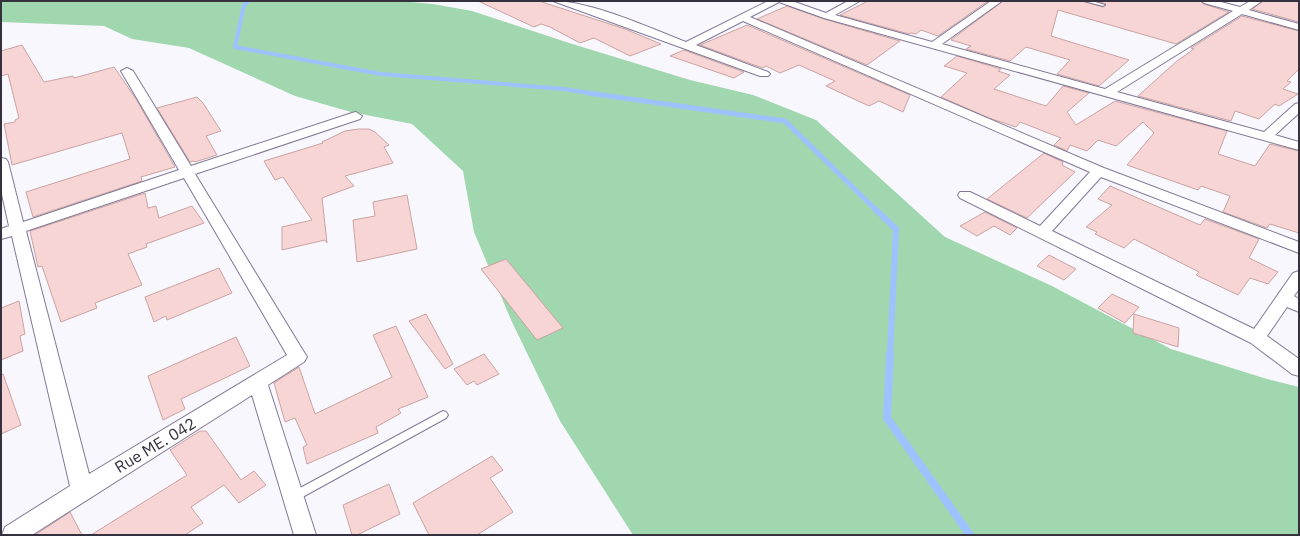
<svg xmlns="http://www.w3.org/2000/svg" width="1300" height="536" font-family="'IBM Plex Sans',sans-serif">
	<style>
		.green { fill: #a0d7ae }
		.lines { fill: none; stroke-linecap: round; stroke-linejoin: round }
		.stream-far3 { stroke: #9cc3ff; stroke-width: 4 }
		.stream-far2 { stroke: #9cc3ff; stroke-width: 5 }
		.stream-far1 { stroke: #9cc3ff; stroke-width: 6 }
		.stream { stroke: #9cc3ff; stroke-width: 8 }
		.building { fill: #f7d5d4; stroke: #caa3a1 }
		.lane-casing { stroke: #827896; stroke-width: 2 }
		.street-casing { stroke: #827896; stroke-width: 2 }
		.lane { fill: #fff; fill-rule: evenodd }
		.street { fill: #fff; fill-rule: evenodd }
		.labels { text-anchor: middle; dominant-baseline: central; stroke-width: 3; stroke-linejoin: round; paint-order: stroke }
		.near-street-label { font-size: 16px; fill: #35313e; stroke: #fff }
	</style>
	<rect width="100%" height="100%" fill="#f9f7fe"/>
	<path class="green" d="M 1,1 L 399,1 L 433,4 L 472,11 L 566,42 L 690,80 L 753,95 L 816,120 L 945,237 L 1052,286 L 1171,349 L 1267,379 L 1299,387 L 1299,535 L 633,535 L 560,421 L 511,320 L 474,232 L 463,171 L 412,124 L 351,112 L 295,96 L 189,48 L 132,39 L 104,26 L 1,22 Z"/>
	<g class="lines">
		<path class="stream-far3" d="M 248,1 L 244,5 L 235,47 L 381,74 L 564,89 L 595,94"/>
		<path class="stream-far2" d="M 588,93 L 785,121 L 876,210"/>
		<path class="stream-far1" d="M 875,209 L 896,229 L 890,355"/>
		<path class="stream" d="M 890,354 L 887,418 L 970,535"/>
	</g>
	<path class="building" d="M 478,1 L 539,1 L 625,29 L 661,44 L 630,56 L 594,38 L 580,43 L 550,27 L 541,24 L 534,27 Z
		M 868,1 L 988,1 L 938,36 L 921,30 L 916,34 L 911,33 L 909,34 L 840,15 Z
		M 1003,1 L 1083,1 L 1103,7 L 1106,4 L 1097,1 L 1200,1 L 1204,4 L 1229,12 L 1176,44 L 1058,10 L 1051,36 L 1129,60 L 1099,86 L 1057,74 L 1070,60 L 1026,47 L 1010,61 L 966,49 L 971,46 L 951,40 Z
		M 1263,1 L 1299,1 L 1299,22 L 1252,9 Z
		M 787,6 L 824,19 L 900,41 L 867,65 L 757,19 Z
		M 1242,16 L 1299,31 L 1299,69 L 1287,81 L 1291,82 L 1283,89 L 1298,94 L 1279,106 L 1275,104 L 1259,119 L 1235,111 L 1231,121 L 1138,96 L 1177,61 L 1194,49 L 1191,48 Z
		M 747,25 L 910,95 L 903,112 L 879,101 L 869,106 L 826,86 L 835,81 L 799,65 L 780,73 L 766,66 L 763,68 L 754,65 L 700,45 Z
		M 22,45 L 44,82 L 73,76 L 74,78 L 114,67 L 136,99 L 175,167 L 141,177 L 142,181 L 33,217 L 26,192 L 130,159 L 122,133 L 12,165 L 4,124 L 15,122 L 15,120 L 19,118 L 8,74 L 1,76 L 1,51 Z
		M 684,50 L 744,72 L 734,78 L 670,56 Z
		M 957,56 L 1001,69 L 998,71 L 1010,75 L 994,89 L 1046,106 L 1063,86 L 1089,93 L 1067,112 L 1076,125 L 1115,101 L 1227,131 L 1218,154 L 1255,166 L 1270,144 L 1299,151 L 1299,233 L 1270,224 L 1267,228 L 1223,212 L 1230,196 L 1201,186 L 1198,190 L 1127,165 L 1154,133 L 1143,122 L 1116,146 L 1098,140 L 1087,151 L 1070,145 L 1067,151 L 1054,145 L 1061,138 L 1020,122 L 1016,127 L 989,118 L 941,97 L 967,73 L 944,66 Z
		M 197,97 L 203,103 L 221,131 L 206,136 L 217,155 L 195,162 L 194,161 L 190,162 L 157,108 Z
		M 359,129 L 369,129 L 375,132 L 389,145 L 384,147 L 393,163 L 345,176 L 354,186 L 322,198 L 327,243 L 325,240 L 282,250 L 282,227 L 312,220 L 283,177 L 275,180 L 264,161 L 323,143 L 322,142 L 345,131 Z
		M 1044,153 L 1063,162 L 1062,165 L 1075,172 L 1027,218 L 987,199 Z
		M 1110,186 L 1200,225 L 1205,219 L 1259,239 L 1249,258 L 1278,272 L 1268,284 L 1250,278 L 1238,295 L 1196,275 L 1199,272 L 1134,239 L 1124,248 L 1095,234 L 1097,232 L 1086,227 L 1112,205 L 1098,199 Z
		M 145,193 L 148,208 L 156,206 L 159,218 L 192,206 L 204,223 L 146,244 L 147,247 L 128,254 L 142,285 L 95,303 L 97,308 L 61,322 L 42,266 L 38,267 L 30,231 Z
		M 407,195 L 417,249 L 357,262 L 353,220 L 375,216 L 373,202 Z
		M 985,212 L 1017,228 L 1010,235 L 994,226 L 977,236 L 960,226 Z
		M 1049,255 L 1076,269 L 1064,280 L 1037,266 Z
		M 506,259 L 563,328 L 537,340 L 481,269 Z
		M 219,268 L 232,293 L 167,320 L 166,316 L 154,322 L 145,297 Z
		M 1112,294 L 1139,307 L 1125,323 L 1098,308 Z
		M 19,301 L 25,334 L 20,336 L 23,351 L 1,360 L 1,308 Z
		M 426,314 L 453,364 L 445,369 L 409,321 Z
		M 1134,314 L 1179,328 L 1178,347 L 1133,333 Z
		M 396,326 L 428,397 L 398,409 L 401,413 L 376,427 L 378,433 L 307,464 L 303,447 L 307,445 L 295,418 L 285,422 L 274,383 L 299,367 L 315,414 L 392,377 L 373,335 Z
		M 236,337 L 250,366 L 181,399 L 185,409 L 163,420 L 148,376 Z
		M 484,354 L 499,374 L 477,385 L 474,381 L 467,385 L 454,369 Z
		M 3,374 L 21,425 L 1,434 L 1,375 Z
		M 200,431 L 206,431 L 241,480 L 254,471 L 266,485 L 239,503 L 224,485 L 191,507 L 203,523 L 185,535 L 91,535 L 187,475 L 170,450 Z
		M 492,456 L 503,470 L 490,478 L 513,512 L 477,535 L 429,535 L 413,503 Z
		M 389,484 L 400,514 L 357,535 L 352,535 L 343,505 Z
		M 70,512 L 82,535 L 35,535 Z"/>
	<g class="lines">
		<defs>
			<path id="lane" d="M 1084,1 L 1092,1 L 1105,5 L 1103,6 Z
				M 443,411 L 446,412 L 448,415 L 446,418 L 297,500 L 293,502 L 289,500 L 288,497 L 289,494 Z"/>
			<path id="street" d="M 553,1 C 591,1 650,28 686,42 L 768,1 L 792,1 L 826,13 L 848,1 L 860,1 L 835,15 L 932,42 L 991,1 L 1002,1 L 942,44 L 1105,89 L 1233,11 L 1204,3 L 1202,1 L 1217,1 L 1240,7 L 1250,1 L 1262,1 L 1249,10 L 1299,24 L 1299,30 L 1242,14 L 1117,92 L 1264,132 L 1295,104 L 1299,103 L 1299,113 L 1275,135 L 1299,142 L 1299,150 L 824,18 L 779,2 L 750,17 L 1104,168 L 1299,242 L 1299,253 L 1101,177 L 1052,231 L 1254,329 L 1293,273 L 1299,271 L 1299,289 L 1294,296 L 1299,299 L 1299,312 L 1287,307 L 1267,336 L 1299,359 L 1299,376 L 1292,374 L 1251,343 L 960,198 L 958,195 L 960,192 L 970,192 L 1040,226 L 1090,172 L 743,21 L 696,45 L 768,72 L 770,74 L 768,76 L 760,76 Z
				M 127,68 L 133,71 L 191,166 L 352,113 L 356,112 L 362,116 L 360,119 L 195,174 L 307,357 L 304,362 L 268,385 L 316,535 L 294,535 L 252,395 L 32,535 L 2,535 L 5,527 L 70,486 L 12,236 L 1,239 L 1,229 L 9,226 L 1,190 L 1,158 L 6,159 L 8,162 L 23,222 L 179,170 L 121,71 ZM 184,178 L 287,355 L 89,474 L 26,231 Z"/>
		</defs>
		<use href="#lane" class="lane-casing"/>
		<use href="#street" class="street-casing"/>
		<use href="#lane" class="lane"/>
		<use href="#street" class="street"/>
	</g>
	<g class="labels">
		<g class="near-street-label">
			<text transform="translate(155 445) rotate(-31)">Rue ME. 042</text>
		</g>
	</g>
	<rect width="1300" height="536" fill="none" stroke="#35313e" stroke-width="4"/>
</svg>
